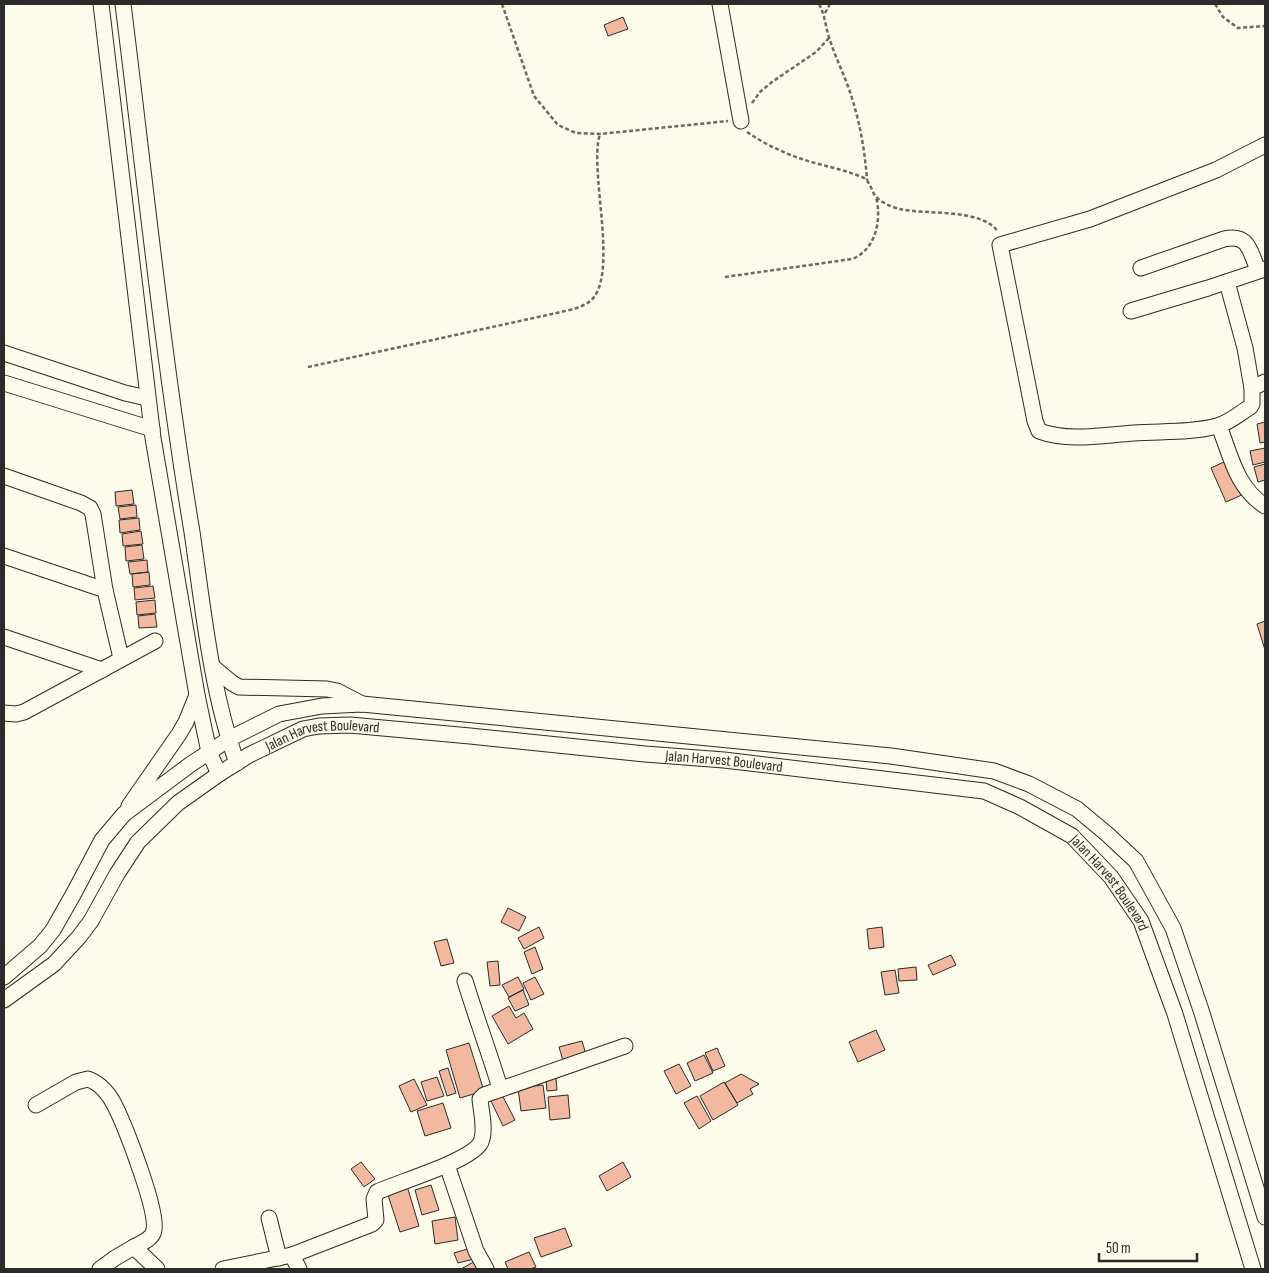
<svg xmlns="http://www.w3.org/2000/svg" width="1269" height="1273" font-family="'Sofia Sans Condensed',sans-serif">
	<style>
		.building { fill: #f2b8a0; stroke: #2b2b2b }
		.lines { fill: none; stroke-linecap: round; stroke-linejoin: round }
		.minor-casing { stroke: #2b2b2b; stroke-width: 17 }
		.path { stroke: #6a6964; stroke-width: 2.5; stroke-dasharray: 4 2.5; stroke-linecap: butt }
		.minor { stroke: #fdfbea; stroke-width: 15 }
		.labels { text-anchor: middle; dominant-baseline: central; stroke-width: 4; stroke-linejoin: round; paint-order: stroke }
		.street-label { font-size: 15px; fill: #2b2b2b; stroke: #fdfbea }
	</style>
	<rect width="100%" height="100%" fill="#fdfbea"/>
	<path class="building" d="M 623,17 L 628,29 L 608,36 L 604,25 Z
		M 1265,422 L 1265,442 L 1260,443 L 1257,424 Z
		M 1265,448 L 1265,462 L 1253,465 L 1250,451 Z
		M 1228,460 L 1244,494 L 1226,502 L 1211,468 Z
		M 1265,464 L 1265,480 L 1258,482 L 1254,467 Z
		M 132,490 L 134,504 L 116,506 L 115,492 Z
		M 136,505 L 137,517 L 120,519 L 118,507 Z
		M 139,518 L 140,530 L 120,533 L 119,520 Z
		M 141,531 L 143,544 L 123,546 L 122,534 Z
		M 142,545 L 144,559 L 126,561 L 125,547 Z
		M 147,560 L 148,572 L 130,574 L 128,562 Z
		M 149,572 L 150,585 L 133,587 L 132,574 Z
		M 153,586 L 155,598 L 135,600 L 134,588 Z
		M 155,600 L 156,613 L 137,615 L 136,602 Z
		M 155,614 L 157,627 L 139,628 L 138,616 Z
		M 1265,621 L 1265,650 L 1257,624 Z
		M 508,908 L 526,917 L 519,931 L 501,922 Z
		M 539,927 L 544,938 L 524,949 L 518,938 Z
		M 882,927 L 884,947 L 869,949 L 867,929 Z
		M 447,939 L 454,963 L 441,966 L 434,942 Z
		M 535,947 L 543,969 L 532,974 L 524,952 Z
		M 951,955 L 956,965 L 933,975 L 928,965 Z
		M 498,961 L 500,985 L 490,986 L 487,962 Z
		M 916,967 L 917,980 L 899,981 L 898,969 Z
		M 895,970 L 899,993 L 885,995 L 881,972 Z
		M 518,977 L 524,989 L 509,997 L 502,985 Z
		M 535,977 L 544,994 L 531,1000 L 523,983 Z
		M 523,990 L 529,1005 L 515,1011 L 508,998 Z
		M 509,1006 L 516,1018 L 524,1013 L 533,1029 L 508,1044 L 492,1016 Z
		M 876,1030 L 885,1050 L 858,1062 L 849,1042 Z
		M 582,1041 L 587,1058 L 564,1064 L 559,1047 Z
		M 469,1043 L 484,1091 L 460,1098 L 446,1050 Z
		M 717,1048 L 725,1066 L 713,1071 L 705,1053 Z
		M 704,1055 L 713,1073 L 695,1081 L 687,1063 Z
		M 679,1064 L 691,1086 L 676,1094 L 664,1071 Z
		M 448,1068 L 456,1093 L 447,1096 L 439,1071 Z
		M 741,1074 L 759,1084 L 750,1089 L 753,1094 L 737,1103 L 725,1083 Z
		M 437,1077 L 444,1096 L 427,1101 L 421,1082 Z
		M 556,1078 L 557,1090 L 547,1091 L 546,1079 Z
		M 414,1079 L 427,1105 L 411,1112 L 399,1086 Z
		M 724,1082 L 738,1105 L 713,1120 L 700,1096 Z
		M 543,1085 L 546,1108 L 521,1111 L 518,1088 Z
		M 500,1091 L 515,1120 L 503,1126 L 489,1097 Z
		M 568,1095 L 570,1118 L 550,1120 L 548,1097 Z
		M 697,1096 L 711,1121 L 699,1129 L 684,1103 Z
		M 443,1103 L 451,1128 L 425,1136 L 417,1111 Z
		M 361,1162 L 375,1179 L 364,1187 L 351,1169 Z
		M 623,1162 L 631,1177 L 607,1191 L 599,1176 Z
		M 431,1185 L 439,1210 L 422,1215 L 415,1190 Z
		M 407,1186 L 419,1226 L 400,1232 L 387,1192 Z
		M 455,1217 L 458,1240 L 435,1244 L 432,1221 Z
		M 565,1228 L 572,1246 L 541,1257 L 534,1238 Z
		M 471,1248 L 474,1259 L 458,1263 L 454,1253 Z
		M 529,1252 L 536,1267 L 530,1269 L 508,1269 L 505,1262 Z
		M 477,1260 L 482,1269 L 461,1269 Z"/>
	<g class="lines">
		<defs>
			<g id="minor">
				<path d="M 101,4 L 153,438 L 197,695 L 209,752 L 219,774"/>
				<path d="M 123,4 C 145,180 163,357 192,532 C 203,607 211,692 237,763"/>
				<path d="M 720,4 L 741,121"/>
				<path d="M 1265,145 L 1216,170 L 1090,219 L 1000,245 L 1035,421 L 1039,431 C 1069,442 1103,435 1134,433 C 1162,431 1190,433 1217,426 C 1229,423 1240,413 1250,407 L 1252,404 L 1252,388 L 1265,382"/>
				<path d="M 1141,268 L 1224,239 C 1249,233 1250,252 1258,270"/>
				<path d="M 1227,282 L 1245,348 L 1252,388"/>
				<path d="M 1131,311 L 1208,288 L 1265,269"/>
				<path d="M 4,353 L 125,393 L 147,398"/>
				<path d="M 4,383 L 152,429"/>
				<path d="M 1219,426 C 1231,456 1236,487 1265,506"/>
				<path d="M 4,476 L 81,503 L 90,508 L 93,514 L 105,590 L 121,658"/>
				<path d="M 4,556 L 105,590"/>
				<path d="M 4,637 L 102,670"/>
				<path d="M 213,667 L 232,683 L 239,687 L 327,689 L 337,691 L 362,704"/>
				<path d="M 4,713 L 16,714 L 24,712 L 155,641"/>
				<path d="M 129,806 L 179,734 L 186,722 L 197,695"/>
				<path d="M 4,977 L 40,946 L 53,930 L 74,893 L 102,840 L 124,814 L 191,764 L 229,739 L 279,714 L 322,706 L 362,704 L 891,756 L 994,771 L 1029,784 L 1077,809 L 1107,834 L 1136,861 L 1173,928 L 1201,1010 L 1265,1217"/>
				<path d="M 465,981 C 476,1017 489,1052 500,1088"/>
				<path id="s1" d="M 4,1000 L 54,964 L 79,937 L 91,921 L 117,874 L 138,842 L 178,803 L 219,774 L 249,755 L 303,729 L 319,726 L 350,725 L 470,736 L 645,754 L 724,760 L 984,791 L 1020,807 L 1072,836 L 1111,877 L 1141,921 L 1175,1014 L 1253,1269"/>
				<path d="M 36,1105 L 76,1082 L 88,1079 C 100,1083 110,1095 115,1106 C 125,1126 158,1210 154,1230 C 153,1239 141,1243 134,1247"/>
				<path d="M 447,1165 L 476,1251 L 486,1269"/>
				<path d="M 269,1218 L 279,1258"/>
				<path d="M 292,1255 L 372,1224 L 376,1220 L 374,1199 L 377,1192 C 398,1182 472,1161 481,1142 C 486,1130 481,1111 480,1099 L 484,1095 L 625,1046"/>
				<path d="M 100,1269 L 115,1258 L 134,1247 L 157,1269"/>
				<path d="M 223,1269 L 292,1255 L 299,1269"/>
			</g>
		</defs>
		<use href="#minor" class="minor-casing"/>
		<path class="path" d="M 502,4 L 534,96 L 558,125 L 576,133 L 600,134 L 728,121
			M 819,4 C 825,15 825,25 829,37 C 835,57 845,76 851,95 C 860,123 865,151 867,180
			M 1215,4 L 1223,17 L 1238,28 L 1265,26
			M 825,13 L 830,4
			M 752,103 L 760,92 L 772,82 L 816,52 L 829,38
			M 747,132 C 763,143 783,153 802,159 C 822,166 844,169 864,178 C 869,181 871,188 874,194 C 879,202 891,207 900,209 C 925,215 983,208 998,232
			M 725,277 L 852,259 C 876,250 882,219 876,197
			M 308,367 L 552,314 C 564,311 579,309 589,302 C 621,279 588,170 600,134"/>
		<use href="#minor" class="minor"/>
	</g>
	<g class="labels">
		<g class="street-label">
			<text stroke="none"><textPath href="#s1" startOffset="430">Jalan Harvest Boulevard</textPath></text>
			<text stroke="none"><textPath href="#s1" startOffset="835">Jalan Harvest Boulevard</textPath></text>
			<text stroke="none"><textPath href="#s1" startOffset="1256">Jalan Harvest Boulevard</textPath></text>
		</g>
	</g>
	<rect width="1269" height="1273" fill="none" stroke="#2b2b2b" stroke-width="10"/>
	<path d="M1099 1253v8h98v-8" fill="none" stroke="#2b2b2b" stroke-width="2.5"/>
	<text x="1106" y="1253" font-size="15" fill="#2b2b2b" stroke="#fdfbea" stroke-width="4" paint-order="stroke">50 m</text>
</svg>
